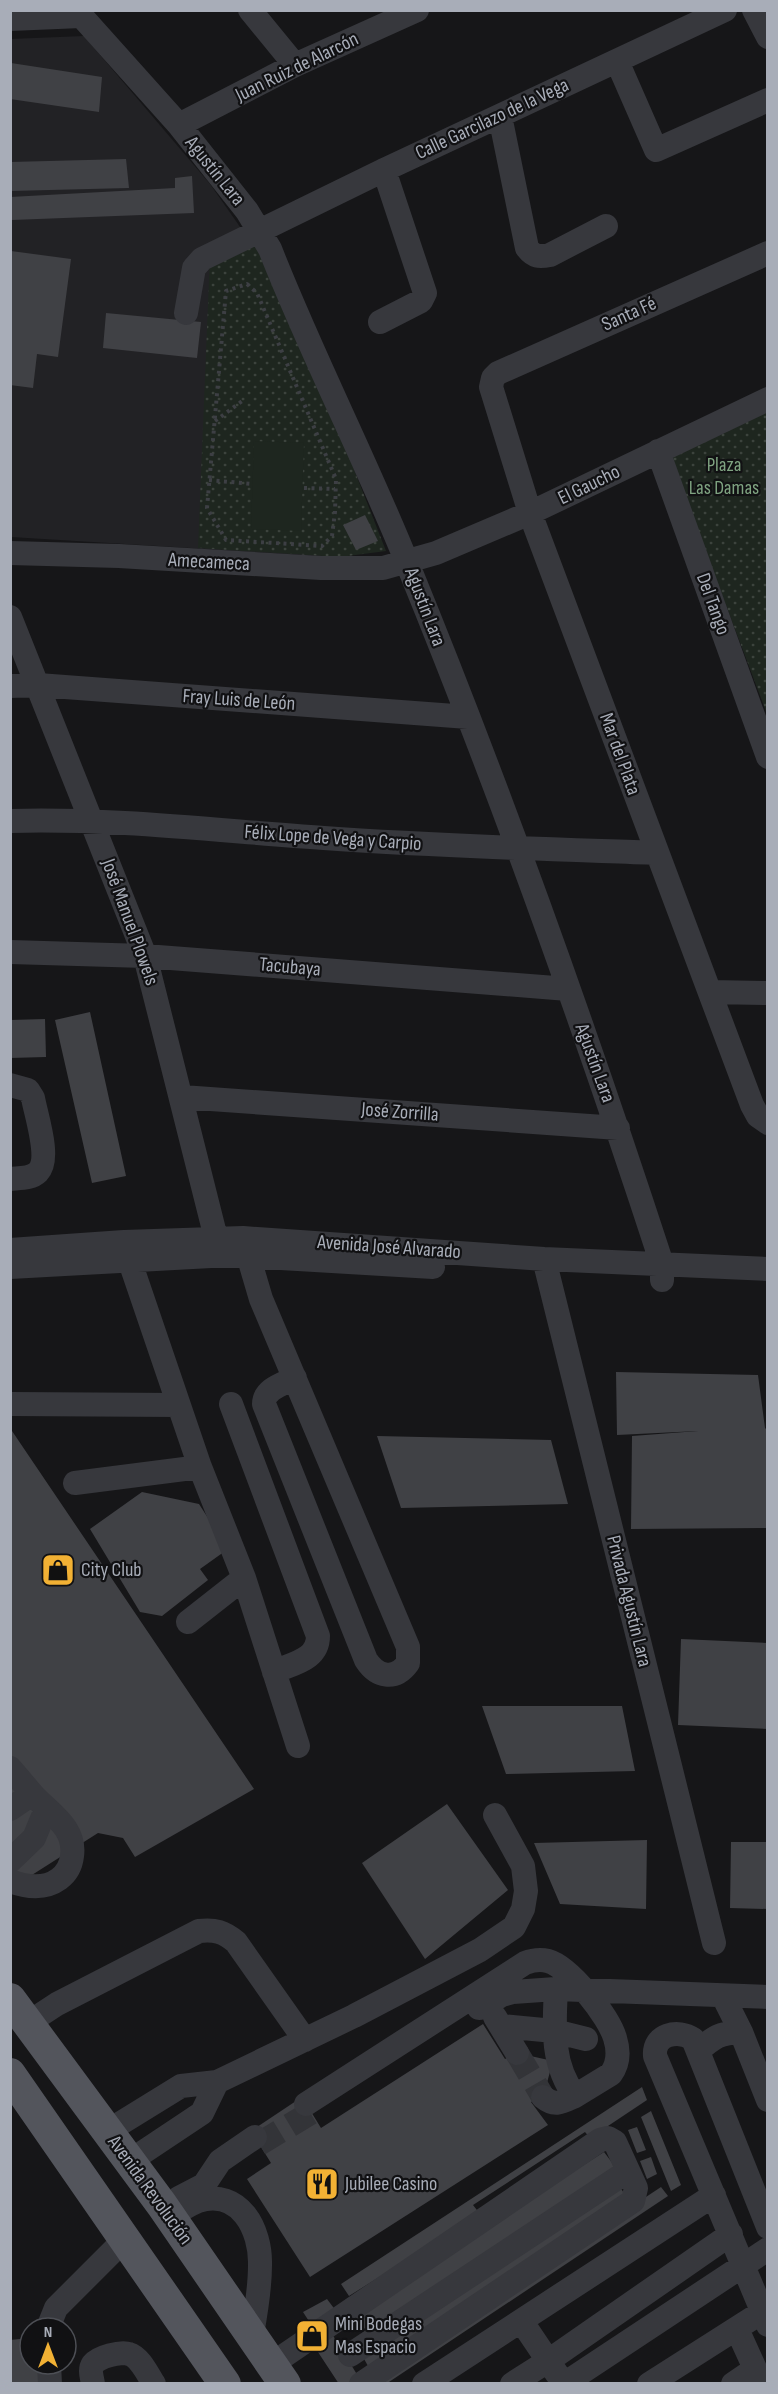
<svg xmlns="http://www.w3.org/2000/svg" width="778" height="2394" font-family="'Sofia Sans Condensed',sans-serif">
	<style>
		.built { fill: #222225 }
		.grass { fill: url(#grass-dots) }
		.pitch { fill: #1e261f }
		.building { fill: #404145 }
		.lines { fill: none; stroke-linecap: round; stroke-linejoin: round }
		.minor-tunnel { stroke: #333438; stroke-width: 24; stroke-dasharray: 24 12; stroke-linecap: butt }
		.path { stroke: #3d3f44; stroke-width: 4; stroke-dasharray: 3 4.5; stroke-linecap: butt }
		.minor { stroke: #37383d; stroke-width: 24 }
		.major { stroke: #53555c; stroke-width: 32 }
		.labels { text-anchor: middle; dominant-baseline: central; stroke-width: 4.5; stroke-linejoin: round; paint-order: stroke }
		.street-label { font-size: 20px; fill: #a8adb8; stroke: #111113 }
		.park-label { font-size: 20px; fill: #7fa381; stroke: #111113 }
		.poi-label { font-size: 20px; fill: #a8adb8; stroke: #111113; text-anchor: start }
	</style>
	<defs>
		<pattern id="grass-dots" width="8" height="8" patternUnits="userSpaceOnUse" patternTransform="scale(1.5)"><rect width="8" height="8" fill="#1e261f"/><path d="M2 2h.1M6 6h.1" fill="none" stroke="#3c433d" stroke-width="1.8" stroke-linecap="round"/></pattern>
	</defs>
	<rect width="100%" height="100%" fill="#161618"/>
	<path class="built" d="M 84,36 L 210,184 L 252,244 L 340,557 L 11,537 L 10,39 Z"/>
	<path class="grass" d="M 260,230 L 386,551 L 340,557 L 198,548 L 210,255 Z
		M 767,408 L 767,714 L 669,454 Z"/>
	<path class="pitch" d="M 254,441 L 304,443 L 301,531 L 251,529 Z"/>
	<path class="building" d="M 11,63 L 102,77 L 99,112 L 10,99 Z
		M 126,159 L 129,188 L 10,191 L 10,162 Z
		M 192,176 L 194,213 L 12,220 L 10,197 L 175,188 L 175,178 Z
		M 11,251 L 71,259 L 58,357 L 37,354 L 33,388 L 10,385 Z
		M 106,313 L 201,322 L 197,358 L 103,348 Z
		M 365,515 L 378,541 L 356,550 L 343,525 Z
		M 90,1012 L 126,1176 L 92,1183 L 55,1020 Z
		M 45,1019 L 46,1057 L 10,1058 L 10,1020 Z
		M 616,1372 L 758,1375 L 765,1428 L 768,1431 L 768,1528 L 631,1529 L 632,1436 L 698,1431 L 617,1435 Z
		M 10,1428 L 254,1789 L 135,1857 L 123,1838 L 98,1833 L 13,1887 L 10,1884 Z
		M 377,1436 L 551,1440 L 568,1504 L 401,1508 Z
		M 142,1492 L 199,1504 L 228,1549 L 200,1569 L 208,1580 L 162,1616 L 140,1612 L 90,1529 Z
		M 681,1639 L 768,1643 L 768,1729 L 678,1725 Z
		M 482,1706 L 622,1706 L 635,1771 L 506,1774 Z
		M 447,1804 L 508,1890 L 425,1959 L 362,1863 Z
		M 647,1840 L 646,1909 L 560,1904 L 534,1843 Z
		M 731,1842 L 768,1842 L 768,1909 L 730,1908 Z
		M 483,2024 L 505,2059 L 517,2053 L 553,2061 L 543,2097 L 531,2102 L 548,2125 L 310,2277 L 247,2179 L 271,2163 L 251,2131 L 302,2097 L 321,2128 Z
		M 642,2087 L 647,2100 L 590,2138 L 585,2132 L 473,2205 L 480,2214 L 349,2296 L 341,2284 Z
		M 651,2111 L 681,2185 L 671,2191 L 641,2117 Z
		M 637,2127 L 646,2150 L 637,2153 L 628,2130 Z
		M 604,2152 L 617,2169 L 368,2333 L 352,2312 Z
		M 651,2157 L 657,2174 L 647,2179 L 640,2161 Z
		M 617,2183 L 626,2196 L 368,2366 L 359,2350 Z
		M 661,2187 L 668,2196 L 386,2384 L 364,2384 Z
		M 327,2299 L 339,2315 L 314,2329 L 303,2312 Z
		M 332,2334 L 358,2376 L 347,2384 L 339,2384 L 314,2346 Z
		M 30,2338 L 30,2364 L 41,2364 L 43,2384 L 10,2384 L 10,2340 Z"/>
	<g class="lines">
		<path class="minor-tunnel" d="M 517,2053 L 543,2097
			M 259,2144 L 312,2112"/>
		<path class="path" d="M 247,284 L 257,293 L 336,479 L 335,512 L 332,536 L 322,546 L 226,540 L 207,508 L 226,291 Z
			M 215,421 L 245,399
			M 209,480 L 252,484
			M 304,488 L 335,489"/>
		<path class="minor" d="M 76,10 L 179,125 L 247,211 L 270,249 C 312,356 365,458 408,565 C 502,795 585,1028 662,1264 L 662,1280
			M 250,10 L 295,65
			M 754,10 L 768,37
			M 10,19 L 81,16
			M 617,61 L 656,150 L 768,100
			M 500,116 L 527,248 C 534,257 539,257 550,255 L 606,226
			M 179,125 L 295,65 L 417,10
			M 768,253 L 498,373 L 493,378 L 491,387 L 530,513 L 752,1105 L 758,1116 L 768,1123
			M 186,313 L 194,268 L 202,259 L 384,170 L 725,10
			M 380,322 L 421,301 L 425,293 L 384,170
			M 658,451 L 768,757
			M 10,553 L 119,556 L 321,568 L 383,568 L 436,553 L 530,513 L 768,399
			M 10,617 L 145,956 L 216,1238
			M 10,686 L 38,685 L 468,717
			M 10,821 C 115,818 220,831 324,838 C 435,846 546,849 657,853
			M 10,952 L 145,956 L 568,989
			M 710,992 L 768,993
			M 10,1085 L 28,1090 L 33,1098 C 36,1115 51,1159 38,1172 C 31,1179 19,1178 10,1179
			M 182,1097 L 618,1128
			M 243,1238 L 261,1299 L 408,1647 L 408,1663 C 395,1681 377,1677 366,1660 L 264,1404 C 264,1389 283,1384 295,1378
			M 125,1247 L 200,1467 L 244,1578 L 188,1622
			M 10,1250 L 124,1242 L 243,1238 L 544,1259 L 768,1269
			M 544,1259 L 714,1943
			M 10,1267 L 211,1256 L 247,1256 L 433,1267
			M 10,1404 L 178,1405
			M 231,1404 L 318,1636 C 318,1660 293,1663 274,1672
			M 75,1483 L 200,1467
			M 244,1578 L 298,1746
			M 10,1768 C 18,1777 26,1787 34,1796 C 51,1814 76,1828 72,1856 C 71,1865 67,1873 59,1879 C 44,1890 26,1887 10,1881
			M 10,1809 L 32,1794
			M 10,1861 L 34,1838 L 46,1809
			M 723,1996 L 741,2032 L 768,2100
			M 479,2008 L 502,1995 L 513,1992 L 556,1989 L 768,1997
			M 495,2017 L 517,2053
			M 28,2023 L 57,2004 L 199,1931 C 215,1929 224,1932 236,1942 L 305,2040
			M 501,2026 L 554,2031 L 586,2039
			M 698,2051 C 714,2037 719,2033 741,2032
			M 543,2097 C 555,2107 562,2102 575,2096
			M 306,2104 L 525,1963 C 533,1960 540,1959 548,1961 C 570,1967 609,2017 615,2038 C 619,2051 619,2063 611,2074 L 575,2096 C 551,2064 554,2027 556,1989
			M 108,2131 L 181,2086 L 217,2082 L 354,2016 L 480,1950 L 514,1927 L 523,1909 L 526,1891 L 523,1866 L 495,1815
			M 130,2161 L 202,2113 L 217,2082
			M 179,2198 L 204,2185 L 220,2161 L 255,2137
			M 170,2217 C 179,2211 188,2205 198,2201 C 240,2188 261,2230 260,2265 C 260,2288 256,2312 252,2334
			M 768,2227 L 693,2039 C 678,2029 653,2034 655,2056 L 768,2325
			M 522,2322 L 557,2374
			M 48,2328 L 56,2308 L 125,2239
			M 737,2329 L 762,2384
			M 350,2355 L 628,2171
			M 49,2364 L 50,2384
			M 272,2364 L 600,2140 L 608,2138 L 615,2142 L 636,2188 L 633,2201 L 361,2384
			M 93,2384 C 92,2377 89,2370 93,2364 C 98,2357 121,2351 129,2354 C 140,2357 148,2375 154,2384
			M 424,2384 L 714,2195
			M 512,2384 L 548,2361 L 731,2234
			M 564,2384 L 768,2249
			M 649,2384 L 762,2312
			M 733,2384 L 755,2369"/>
		<path class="major" d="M 10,1999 L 162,2205 L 285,2384
			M 10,2074 L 225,2384"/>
	</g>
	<defs>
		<symbol id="shop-square" viewBox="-11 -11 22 22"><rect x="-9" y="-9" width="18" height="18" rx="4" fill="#f2b134" stroke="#111113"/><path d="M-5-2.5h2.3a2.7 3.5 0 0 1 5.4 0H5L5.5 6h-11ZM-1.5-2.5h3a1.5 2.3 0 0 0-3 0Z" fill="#111"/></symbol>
		<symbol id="restaurant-square" viewBox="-11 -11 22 22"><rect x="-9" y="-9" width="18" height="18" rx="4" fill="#f2b134" stroke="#111113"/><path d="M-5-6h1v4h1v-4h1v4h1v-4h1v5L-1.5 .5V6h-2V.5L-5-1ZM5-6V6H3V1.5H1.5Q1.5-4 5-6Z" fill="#111"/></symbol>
	</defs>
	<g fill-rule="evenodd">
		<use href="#shop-square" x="39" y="1551" width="38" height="38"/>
		<use href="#restaurant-square" x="303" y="2165" width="38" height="38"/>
		<use href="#shop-square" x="293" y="2317" width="38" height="38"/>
	</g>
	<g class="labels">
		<g class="street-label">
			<text transform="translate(297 67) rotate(-26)">Juan Ruiz de Alarcón</text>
			<text transform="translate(492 119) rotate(-25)">Calle Garcilazo de la Vega</text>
			<text transform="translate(215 171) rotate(51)">Agustín Lara</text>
			<text transform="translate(629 314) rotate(-24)">Santa Fé</text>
			<text transform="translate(589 485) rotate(-26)">El Gaucho</text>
			<text transform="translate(209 562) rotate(3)">Amecameca</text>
			<text transform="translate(713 604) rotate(70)">Del Tango</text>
			<text transform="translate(425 607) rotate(69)">Agustín Lara</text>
			<text transform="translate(239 700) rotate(4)">Fray Luis de León</text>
			<text transform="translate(620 754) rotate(70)">Mar del Plata</text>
			<text transform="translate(333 838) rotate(4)">Félix Lope de Vega y Carpio</text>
			<text transform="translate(130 922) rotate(70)">José Manuel Plowels</text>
			<text transform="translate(290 967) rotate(5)">Tacubaya</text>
			<text transform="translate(595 1063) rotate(70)">Agustín Lara</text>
			<text transform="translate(400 1112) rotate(4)">José Zorrilla</text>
			<text transform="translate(389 1247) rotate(4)">Avenida José Alvarado</text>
			<text transform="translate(629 1601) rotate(76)">Privada Agustín Lara</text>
			<text transform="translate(150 2190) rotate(54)">Avenida Revolución</text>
		</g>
		<g class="park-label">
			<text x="724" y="465">Plaza<tspan x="724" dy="23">Las Damas</tspan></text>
		</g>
		<g class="poi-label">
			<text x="81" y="1570">City Club</text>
			<text x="345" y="2184">Jubilee Casino</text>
			<text x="335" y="2324">Mini Bodegas<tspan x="335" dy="23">Mas Espacio</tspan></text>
		</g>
	</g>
	<rect width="778" height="2394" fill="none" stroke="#a8adb8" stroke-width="24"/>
	<g transform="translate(48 2346)"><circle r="28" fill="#111113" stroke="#4d4f55" stroke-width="1.5"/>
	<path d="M0-4.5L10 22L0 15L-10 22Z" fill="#f2b134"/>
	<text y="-9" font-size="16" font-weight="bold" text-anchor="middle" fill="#a8adb8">N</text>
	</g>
</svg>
